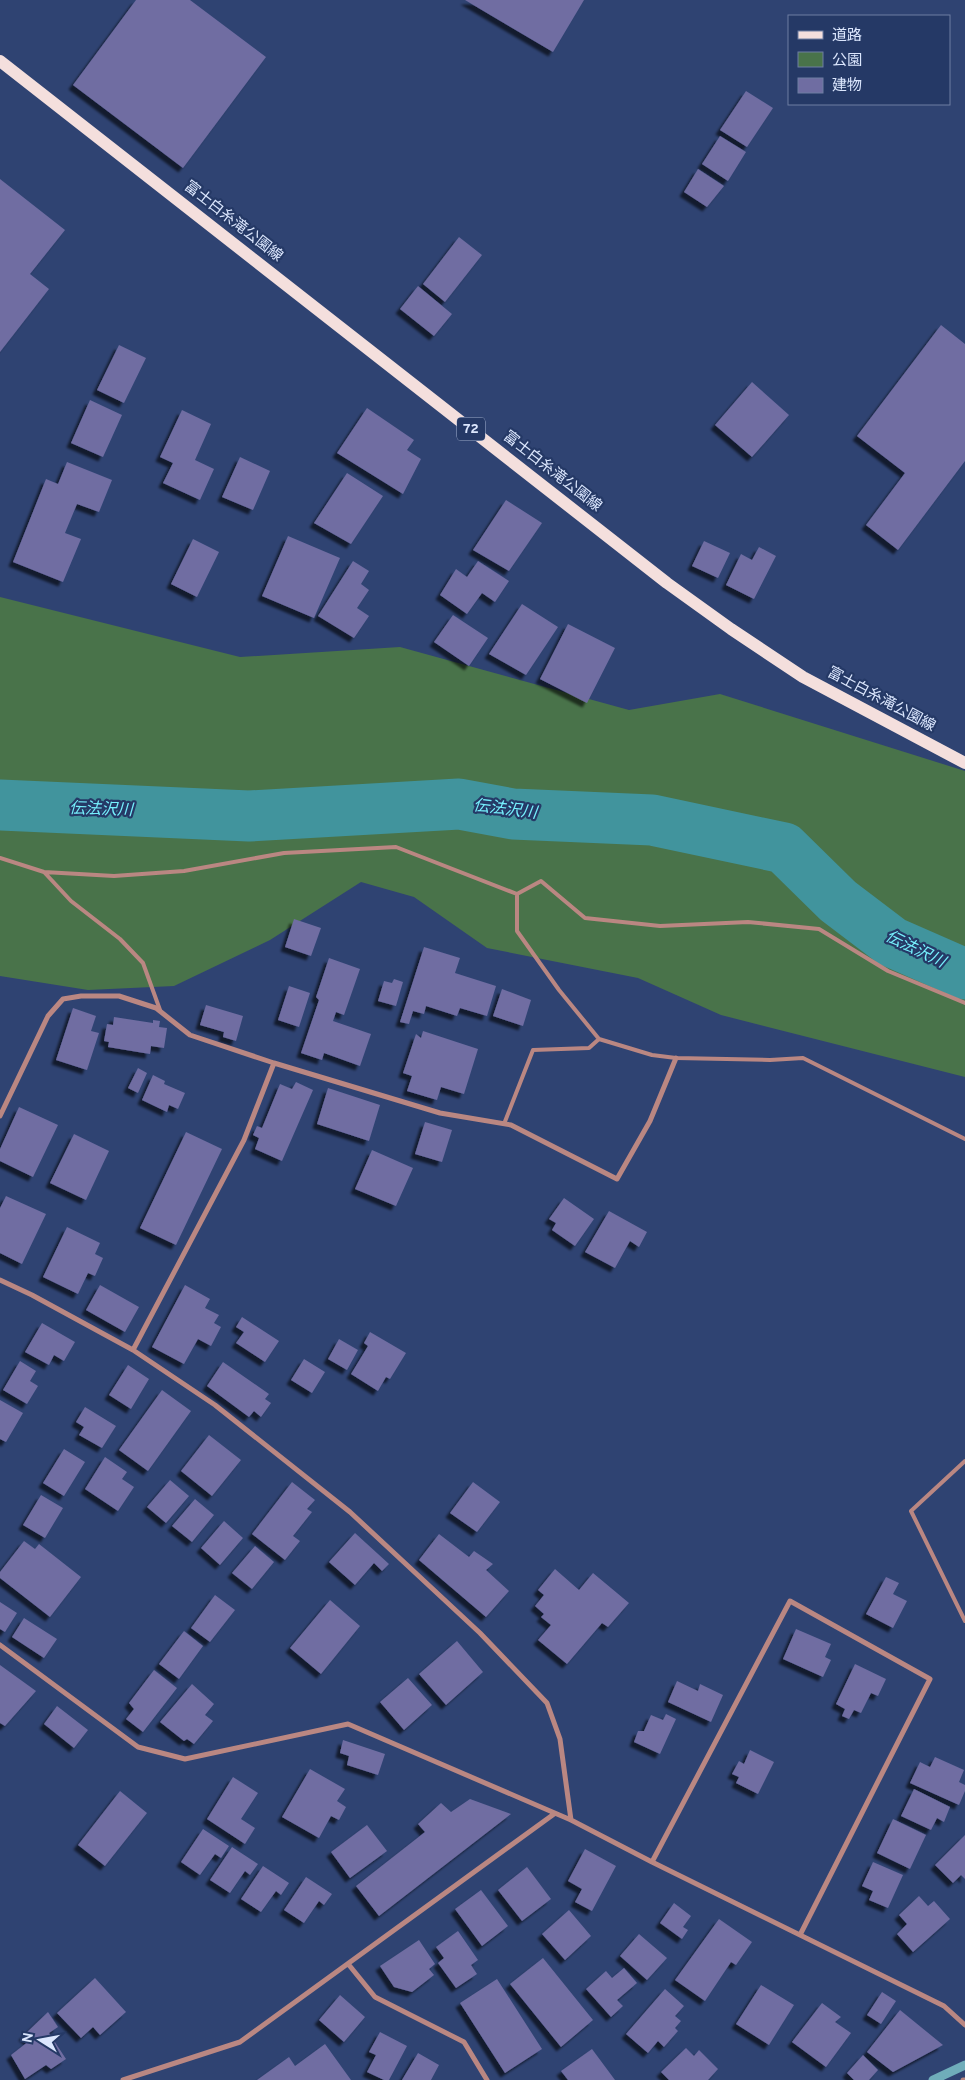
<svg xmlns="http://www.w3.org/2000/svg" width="965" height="2080" font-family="Overpass,'Noto Sans JP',sans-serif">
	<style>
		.green { fill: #49734a }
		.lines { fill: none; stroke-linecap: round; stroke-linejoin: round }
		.stream { stroke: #6fadba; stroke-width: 9 }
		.river { stroke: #41949d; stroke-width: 51 }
		.building { fill: #6f6da2; filter: url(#shadow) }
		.lane { stroke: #ba8782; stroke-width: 4 }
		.street { stroke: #ba8782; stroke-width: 5 }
		.primary { stroke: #f4dfdd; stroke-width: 12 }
		.labels { text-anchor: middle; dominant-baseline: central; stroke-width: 4.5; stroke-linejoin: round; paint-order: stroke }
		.shield { fill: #253966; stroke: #a4b2d0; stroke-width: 1 }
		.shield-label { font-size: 14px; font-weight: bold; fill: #dbe6fd }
		.street-label { font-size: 15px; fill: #dbe6fd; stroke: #253966 }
		.water-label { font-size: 16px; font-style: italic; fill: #76f0fd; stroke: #253966 }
	</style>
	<defs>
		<filter id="shadow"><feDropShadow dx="-4.5" dy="4.5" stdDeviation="1" flood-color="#0009"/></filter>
	</defs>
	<rect width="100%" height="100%" fill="#2f4372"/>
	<path class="green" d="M 0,597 L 240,657 L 400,647 L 629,710 L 720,694 L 965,771 L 965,1077 L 721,1015 L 638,978 L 487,948 L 414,897 L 361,882 L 270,940 L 174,986 L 88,990 L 0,976 Z"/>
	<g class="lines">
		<path class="stream" d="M 933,2080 L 965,2065"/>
		<path class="river" d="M 0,805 L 249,816 L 459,804 L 513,814 L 652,820 L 784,848 L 838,901 L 892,942 L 965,974"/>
	</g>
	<path class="building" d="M 136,0 L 190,0 L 266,57 L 183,168 L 73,85 Z
		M 465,0 L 584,0 L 553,52 Z
		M 746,91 L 773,108 L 747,147 L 720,130 Z
		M 720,136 L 746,152 L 728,181 L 702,164 Z
		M 698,169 L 724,186 L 707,207 L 684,192 Z
		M 0,179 L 65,230 L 30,274 L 49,289 L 0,352 Z
		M 459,237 L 482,255 L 445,302 L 423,284 Z
		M 418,286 L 452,314 L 434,336 L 400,309 Z
		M 941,325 L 965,344 L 965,461 L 898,550 L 866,525 L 905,473 L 857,436 Z
		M 119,345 L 146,358 L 124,403 L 97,390 Z
		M 752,382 L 789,415 L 752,457 L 715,425 Z
		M 90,400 L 122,415 L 103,457 L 71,443 Z
		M 367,408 L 414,440 L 407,450 L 421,459 L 403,494 L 337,453 Z
		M 182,410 L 211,424 L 195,460 L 214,469 L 200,500 L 163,483 L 173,463 L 160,457 Z
		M 240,457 L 270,471 L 253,510 L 222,497 Z
		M 67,462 L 112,480 L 99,512 L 77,504 L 65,533 L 81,539 L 63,582 L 13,562 L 46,479 L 58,484 Z
		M 347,473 L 383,496 L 351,544 L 314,523 Z
		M 506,500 L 542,523 L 509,571 L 473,550 Z
		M 288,536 L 340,558 L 314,618 L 262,596 Z
		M 193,539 L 219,552 L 197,597 L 171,584 Z
		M 704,541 L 730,553 L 718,578 L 692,566 Z
		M 759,547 L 776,556 L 754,599 L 726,585 L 741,554 L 752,560 Z
		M 353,561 L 369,571 L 361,584 L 369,590 L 357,608 L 369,616 L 354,638 L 318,616 Z
		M 478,561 L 509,581 L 495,602 L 482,593 L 467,614 L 440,595 L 456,569 L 467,577 Z
		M 522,604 L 558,627 L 526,675 L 489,654 Z
		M 453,615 L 488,638 L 469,666 L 434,642 Z
		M 568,624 L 615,648 L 587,703 L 540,679 Z
		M 294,919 L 321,928 L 311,956 L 285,947 Z
		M 424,947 L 460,958 L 455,973 L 496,986 L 487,1016 L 460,1008 L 457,1016 L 426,1006 L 424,1014 L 413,1011 L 409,1024 L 400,1022 Z
		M 329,958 L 360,969 L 344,1015 L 336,1012 L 333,1021 L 371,1034 L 360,1066 L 324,1053 L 322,1060 L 301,1053 L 319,1000 L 316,997 Z
		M 394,979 L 403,982 L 396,1006 L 378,1001 L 384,981 L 392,983 Z
		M 289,986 L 310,993 L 299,1027 L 278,1020 Z
		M 502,989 L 531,1000 L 523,1026 L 493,1016 Z
		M 206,1005 L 243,1016 L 236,1041 L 223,1037 L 224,1032 L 200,1025 Z
		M 73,1008 L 96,1016 L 91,1031 L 99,1033 L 87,1070 L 56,1060 Z
		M 114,1017 L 153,1023 L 153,1020 L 160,1021 L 159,1027 L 167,1028 L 164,1048 L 151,1046 L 150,1054 L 108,1047 L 109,1042 L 104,1041 L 107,1024 L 113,1025 Z
		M 423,1031 L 478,1049 L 464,1094 L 441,1087 L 437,1100 L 407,1091 L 412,1076 L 403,1073 L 416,1034 L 421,1038 Z
		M 138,1068 L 147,1073 L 138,1093 L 128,1088 Z
		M 153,1075 L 165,1081 L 164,1084 L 185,1093 L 178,1109 L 169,1105 L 167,1112 L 142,1100 Z
		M 296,1082 L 313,1090 L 282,1161 L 255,1149 L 259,1138 L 253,1135 L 257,1126 L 262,1128 L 280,1084 L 292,1089 Z
		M 328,1088 L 380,1105 L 369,1141 L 317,1124 Z
		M 19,1107 L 58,1125 L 33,1177 L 0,1161 L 0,1149 Z
		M 425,1122 L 452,1130 L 442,1162 L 415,1154 Z
		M 186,1132 L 222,1149 L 176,1245 L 140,1228 Z
		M 74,1134 L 109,1151 L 86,1200 L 50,1183 Z
		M 372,1150 L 413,1168 L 396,1206 L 355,1189 Z
		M 6,1196 L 46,1214 L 22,1264 L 0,1253 L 0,1208 Z
		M 564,1198 L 594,1219 L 575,1246 L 552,1230 L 556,1223 L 549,1219 Z
		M 609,1211 L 647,1232 L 639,1247 L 630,1241 L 615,1268 L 585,1252 Z
		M 67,1227 L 100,1243 L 95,1254 L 103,1258 L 95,1276 L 88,1273 L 78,1294 L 43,1277 Z
		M 100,1285 L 139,1307 L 125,1332 L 86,1310 Z
		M 185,1285 L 210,1299 L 205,1308 L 219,1315 L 214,1323 L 221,1327 L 211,1346 L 198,1339 L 184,1364 L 152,1347 Z
		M 242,1317 L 279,1341 L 265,1362 L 236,1343 L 244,1332 L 236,1327 Z
		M 42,1323 L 75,1342 L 64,1361 L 54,1355 L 49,1365 L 25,1352 Z
		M 370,1332 L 406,1353 L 390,1379 L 386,1377 L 378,1391 L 351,1374 L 368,1346 L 364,1343 Z
		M 339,1339 L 358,1350 L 347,1370 L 328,1359 Z
		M 304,1359 L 325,1372 L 312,1393 L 291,1380 Z
		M 20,1361 L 36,1371 L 30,1381 L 38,1386 L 27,1404 L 3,1390 Z
		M 223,1362 L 269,1394 L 265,1399 L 271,1403 L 261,1417 L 254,1411 L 249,1417 L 207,1386 Z
		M 128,1365 L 149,1379 L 131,1409 L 109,1395 Z
		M 162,1390 L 191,1411 L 148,1471 L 119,1450 Z
		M 0,1400 L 23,1413 L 6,1442 L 0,1439 Z
		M 85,1407 L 116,1426 L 102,1448 L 79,1435 L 84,1427 L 76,1422 Z
		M 209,1435 L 241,1460 L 212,1496 L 181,1471 Z
		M 64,1449 L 85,1462 L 64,1496 L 43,1483 Z
		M 105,1457 L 127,1472 L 122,1479 L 134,1487 L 118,1511 L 85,1489 Z
		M 170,1480 L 189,1496 L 166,1523 L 147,1507 Z
		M 292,1482 L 315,1500 L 307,1509 L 312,1512 L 293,1536 L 300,1541 L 285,1560 L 252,1534 Z
		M 473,1482 L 500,1502 L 477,1532 L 450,1513 Z
		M 41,1495 L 63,1508 L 45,1538 L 23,1525 Z
		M 195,1499 L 214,1515 L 192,1542 L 172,1526 Z
		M 224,1521 L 243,1538 L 220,1565 L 201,1548 Z
		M 355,1533 L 389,1564 L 382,1571 L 374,1563 L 355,1585 L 329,1562 Z
		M 439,1534 L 469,1557 L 474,1551 L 493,1564 L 486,1570 L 509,1591 L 486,1617 L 419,1560 Z
		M 24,1541 L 35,1549 L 39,1544 L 81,1577 L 50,1617 L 0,1578 L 0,1572 Z
		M 255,1546 L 274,1562 L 252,1589 L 232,1573 Z
		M 555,1569 L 579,1590 L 593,1573 L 629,1603 L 608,1627 L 602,1623 L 567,1664 L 538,1640 L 551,1625 L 541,1617 L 544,1614 L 535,1606 L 544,1595 L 538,1590 Z
		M 886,1577 L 899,1583 L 893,1594 L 907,1601 L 893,1628 L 866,1614 Z
		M 215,1595 L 235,1610 L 210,1642 L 191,1628 Z
		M 330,1600 L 360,1626 L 321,1674 L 290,1648 Z
		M 0,1602 L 17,1613 L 5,1632 L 0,1629 Z
		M 24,1618 L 57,1639 L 44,1658 L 12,1637 Z
		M 796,1629 L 831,1644 L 825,1657 L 831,1660 L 823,1677 L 783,1659 Z
		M 184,1631 L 203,1646 L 179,1679 L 159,1664 Z
		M 457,1641 L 483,1672 L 446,1705 L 419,1674 Z
		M 855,1664 L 886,1679 L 878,1696 L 871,1693 L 861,1713 L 854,1710 L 849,1719 L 842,1716 L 845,1709 L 836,1704 Z
		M 0,1665 L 36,1691 L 5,1726 L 0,1723 Z
		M 154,1670 L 177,1688 L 143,1732 L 126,1719 L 134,1709 L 129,1703 Z
		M 408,1678 L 432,1705 L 404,1730 L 380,1702 Z
		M 677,1681 L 698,1691 L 700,1684 L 723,1695 L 711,1722 L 668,1702 Z
		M 192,1684 L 214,1704 L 205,1715 L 213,1721 L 194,1744 L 187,1739 L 184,1741 L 160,1722 Z
		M 57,1706 L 88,1730 L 74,1748 L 44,1724 Z
		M 666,1714 L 676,1719 L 660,1754 L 634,1742 L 638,1731 L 644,1731 L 651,1715 L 663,1720 Z
		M 343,1740 L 385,1754 L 378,1775 L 347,1765 L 349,1756 L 340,1753 Z
		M 750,1750 L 774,1762 L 758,1794 L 736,1783 L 739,1777 L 732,1774 L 739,1761 L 744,1764 Z
		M 935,1757 L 964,1770 L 959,1782 L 965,1785 L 965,1791 L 959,1805 L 910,1783 L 920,1762 L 930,1767 Z
		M 310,1769 L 345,1789 L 337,1801 L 346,1807 L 339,1820 L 331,1816 L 319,1838 L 282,1817 Z
		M 233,1777 L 258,1793 L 241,1819 L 255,1828 L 245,1844 L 207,1819 Z
		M 914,1789 L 950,1807 L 944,1822 L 937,1818 L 931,1830 L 901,1816 Z
		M 120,1791 L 147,1813 L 105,1866 L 78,1845 Z
		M 470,1799 L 511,1814 L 379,1916 L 356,1886 L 425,1832 L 418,1824 L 441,1803 L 451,1812 Z
		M 893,1819 L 926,1835 L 910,1869 L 877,1853 Z
		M 367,1825 L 387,1851 L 350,1878 L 331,1852 Z
		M 203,1829 L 229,1846 L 221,1858 L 215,1854 L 200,1875 L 181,1862 Z
		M 965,1835 L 965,1879 L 961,1875 L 953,1883 L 935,1865 Z
		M 232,1847 L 258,1864 L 250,1875 L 245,1871 L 230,1893 L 210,1880 Z
		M 585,1849 L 616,1866 L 592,1911 L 575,1902 L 582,1889 L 568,1881 Z
		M 873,1862 L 903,1875 L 888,1908 L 869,1900 L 873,1891 L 862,1886 Z
		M 263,1866 L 289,1883 L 281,1895 L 276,1891 L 261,1912 L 241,1899 Z
		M 527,1867 L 551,1899 L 522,1921 L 498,1890 Z
		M 306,1877 L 332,1894 L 324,1905 L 319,1901 L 304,1923 L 284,1910 Z
		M 481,1890 L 508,1926 L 482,1946 L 455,1909 Z
		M 919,1896 L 928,1906 L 934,1901 L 950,1919 L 913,1952 L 897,1934 L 907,1924 L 899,1915 Z
		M 674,1903 L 691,1916 L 683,1927 L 688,1930 L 682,1939 L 660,1923 Z
		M 569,1910 L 591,1936 L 565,1960 L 542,1934 Z
		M 719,1919 L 752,1942 L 736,1965 L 731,1962 L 705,2001 L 675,1980 Z
		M 458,1931 L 478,1960 L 471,1965 L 477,1974 L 456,1988 L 438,1963 L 444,1958 L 436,1947 Z
		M 639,1934 L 667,1958 L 647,1980 L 620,1956 Z
		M 419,1940 L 435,1964 L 429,1969 L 434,1975 L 412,1992 L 394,1987 L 380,1966 Z
		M 543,1958 L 593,2020 L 561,2047 L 510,1984 Z
		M 624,1968 L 637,1983 L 617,2000 L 623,2006 L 611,2017 L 586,1989 L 606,1971 L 612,1978 Z
		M 95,1978 L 126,2012 L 100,2035 L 93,2027 L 81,2038 L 57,2013 Z
		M 497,1979 L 542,2049 L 505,2073 L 460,2003 Z
		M 761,1985 L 794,2005 L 769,2045 L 736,2024 Z
		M 665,1989 L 684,2006 L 675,2016 L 681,2021 L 675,2028 L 678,2031 L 664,2047 L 658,2041 L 648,2053 L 626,2034 Z
		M 882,1992 L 896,2001 L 881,2024 L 867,2015 Z
		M 340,1995 L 365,2017 L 344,2042 L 319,2020 Z
		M 822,2003 L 841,2017 L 835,2022 L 851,2033 L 826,2067 L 792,2042 Z
		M 900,2010 L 943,2045 L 893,2072 L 867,2052 Z
		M 48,2012 L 58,2027 L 49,2033 L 66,2059 L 51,2069 L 46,2065 L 25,2079 L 11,2055 L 29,2041 L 23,2036 Z
		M 380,2032 L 407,2046 L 389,2080 L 384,2080 L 367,2072 L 376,2055 L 369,2052 Z
		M 325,2044 L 351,2080 L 257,2080 L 289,2057 L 295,2066 Z
		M 686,2048 L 694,2056 L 699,2050 L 718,2069 L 708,2080 L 669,2080 L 661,2072 Z
		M 592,2049 L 615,2080 L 568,2080 L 561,2071 Z
		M 418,2053 L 439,2065 L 431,2080 L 402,2080 Z
		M 863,2055 L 878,2070 L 869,2080 L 854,2080 L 847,2073 Z"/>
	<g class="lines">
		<path class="lane" d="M 0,858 L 44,872 L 114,876 L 184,871 L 284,853 L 396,847 L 517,894 L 541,881 L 585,918 L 660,926 L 748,922 L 819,929 L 888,971 L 965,1003
			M 44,872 L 71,901 L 120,939 L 143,963 L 160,1010
			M 517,894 L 517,931 L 559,990 L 599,1039 L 652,1055 L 676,1058 L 770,1060 L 803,1058 L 965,1139
			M 504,1124 L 533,1050 L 589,1048 L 599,1039
			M 965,1461 L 911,1511 L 965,1621"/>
		<path class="street" d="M 0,1116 L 48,1016 L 63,999 L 81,996 L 119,996 L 156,1008 L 190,1035 L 274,1063
			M 0,1280 L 32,1295 L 133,1350 L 215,1405 L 350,1512 L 480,1633 L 547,1703 L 560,1739 L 571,1820
			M 133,1350 L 244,1140 L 274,1063 L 440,1113 L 511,1125 L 617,1179 L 650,1121 L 676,1058
			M 0,1645 L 138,1747 L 185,1759 L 348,1724 L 571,1820 L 652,1862 L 944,2006 L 965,2025
			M 652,1862 L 790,1601 L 930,1679 L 800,1935
			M 349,1965 L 375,1997 L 464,2042 L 487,2080
			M 123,2080 L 240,2042 L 554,1814
			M 963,2080 L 965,2080"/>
		<path class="primary" d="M 0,61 L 667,583 L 731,629 L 803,677 L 965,763"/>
	</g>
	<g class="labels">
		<rect class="shield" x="457" y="417.5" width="28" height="23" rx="4"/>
		<g class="shield-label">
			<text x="471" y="429">72</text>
		</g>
		<g class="street-label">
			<text transform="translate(233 222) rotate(38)">富士白糸滝公園線</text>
			<text transform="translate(552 472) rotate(38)">富士白糸滝公園線</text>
			<text transform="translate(881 700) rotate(28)">富士白糸滝公園線</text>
		</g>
		<g class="water-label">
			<text transform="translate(101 810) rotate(2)">伝法沢川</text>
			<text transform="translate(505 810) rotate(7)">伝法沢川</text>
			<text transform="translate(915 950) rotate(26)">伝法沢川</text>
		</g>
	</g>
	<rect x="788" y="15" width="162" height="90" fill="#253966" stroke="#6e7ea2"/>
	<rect x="798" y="31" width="25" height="8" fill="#f4dfdd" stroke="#6e7ea2"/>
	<text x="832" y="40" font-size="15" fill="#dbe6fd">道路</text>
	<rect x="798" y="52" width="25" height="15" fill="#49734a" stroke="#6e7ea2"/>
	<text x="832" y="65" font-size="15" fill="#dbe6fd">公園</text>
	<rect x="798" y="78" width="25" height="15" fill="#6f6da2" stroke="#6e7ea2"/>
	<text x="832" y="90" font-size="15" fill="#dbe6fd">建物</text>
	<g transform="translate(40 2040) rotate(281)" stroke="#253966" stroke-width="4" paint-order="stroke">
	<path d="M0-4L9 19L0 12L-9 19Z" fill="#dbe6fd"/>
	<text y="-8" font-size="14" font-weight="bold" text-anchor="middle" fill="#dbe6fd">N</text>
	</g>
</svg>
